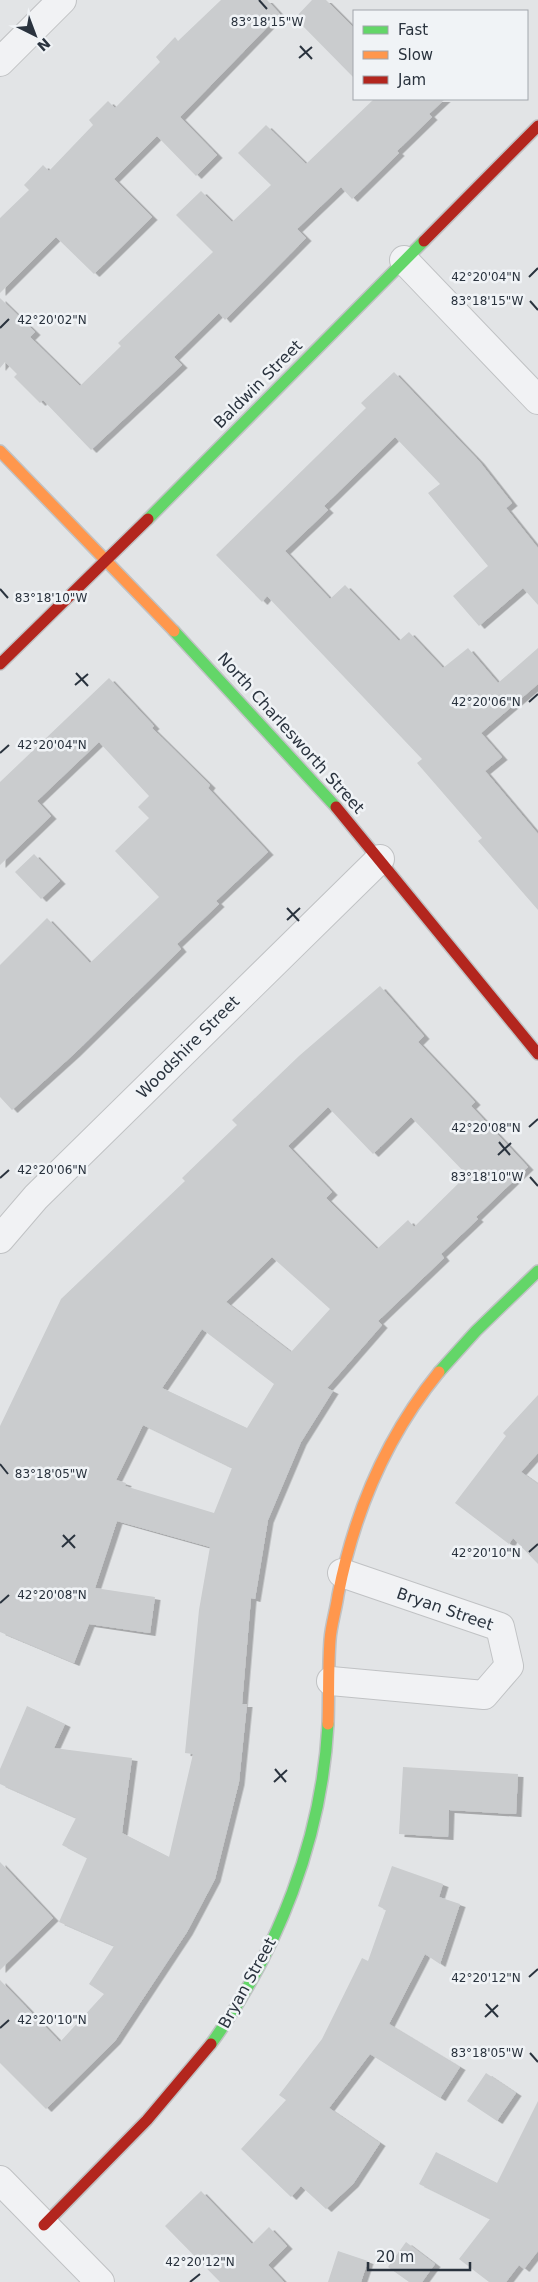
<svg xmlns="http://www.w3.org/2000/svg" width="538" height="2282" font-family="'DejaVu Sans',sans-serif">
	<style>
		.building { fill: #caccce; fill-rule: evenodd; filter: url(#shadow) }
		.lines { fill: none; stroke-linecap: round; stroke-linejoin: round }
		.street-casing { stroke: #c0c2c4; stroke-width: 30 }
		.fast-casing { stroke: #c0c2c4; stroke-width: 14 }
		.slow-casing { stroke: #c0c2c4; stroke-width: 14 }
		.jam-casing { stroke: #c0c2c4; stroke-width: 14 }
		.street { stroke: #f1f2f4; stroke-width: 28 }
		.fast { stroke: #63d668; stroke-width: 11 }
		.slow { stroke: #ff974d; stroke-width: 11 }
		.jam { stroke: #b3261e; stroke-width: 11 }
		.ticks { fill: none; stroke: #2a333e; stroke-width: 2 }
		.labels { text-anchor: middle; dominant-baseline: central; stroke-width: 5; stroke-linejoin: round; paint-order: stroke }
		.street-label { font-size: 16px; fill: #2a333e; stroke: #f0f3f6 }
		.ticks-label { font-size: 12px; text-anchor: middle; fill: #2a333e; stroke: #f0f3f6; stroke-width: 5; stroke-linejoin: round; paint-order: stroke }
	</style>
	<defs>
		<filter id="shadow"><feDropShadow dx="5.5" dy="3" stdDeviation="0" flood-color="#0004"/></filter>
	</defs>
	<rect width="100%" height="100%" fill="#e2e4e6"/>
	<path class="building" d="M 221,0 L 267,0 L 280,14 L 180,117 L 217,155 L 196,176 L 157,136 L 114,179 L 152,217 L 94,274 L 56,237 L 0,293 L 0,218 L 29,190 L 24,185 L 43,165 L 49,171 L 93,125 L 89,120 L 108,101 L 115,108 L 160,62 L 156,57 L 175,37 L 178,41 Z
		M 312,0 L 326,0 L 354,28 L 354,78 L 295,18 Z
		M 374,99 L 445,99 L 429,114 L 432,117 L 397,151 L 399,153 L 352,199 L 341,187 L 297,229 L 306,238 L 225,320 L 219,313 L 174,357 L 182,365 L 91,450 L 43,400 L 40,403 L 14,377 L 17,374 L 5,362 L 0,368 L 0,298 L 35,332 L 30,337 L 80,386 L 121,346 L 118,343 L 213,252 L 176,215 L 201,191 L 232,222 L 271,185 L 238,153 L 266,125 L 306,164 Z
		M 394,372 L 479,461 L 512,503 L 506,508 L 538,548 L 538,605 L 523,588 L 479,626 L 453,596 L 488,566 L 428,493 L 440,484 L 395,437 L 324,506 L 328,510 L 285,551 L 330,599 L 345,585 L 399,641 L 409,632 L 443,668 L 468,648 L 498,683 L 538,648 L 538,684 L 481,733 L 502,757 L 485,771 L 538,834 L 538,910 L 478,841 L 482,838 L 417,763 L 422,759 L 267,596 L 262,602 L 216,555 L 366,408 L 361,403 Z
		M 109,678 L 154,726 L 152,728 L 210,785 L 208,788 L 268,852 L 216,901 L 219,904 L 177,944 L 181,949 L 74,1054 L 12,1110 L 0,1097 L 0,965 L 47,918 L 90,963 L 159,897 L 115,851 L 149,818 L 138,807 L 149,796 L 99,742 L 37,801 L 51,816 L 0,865 L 0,782 Z
		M 34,854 L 60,881 L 41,899 L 15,872 Z
		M 380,986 L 424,1036 L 418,1042 L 475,1102 L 471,1106 L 528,1167 L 476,1217 L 478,1219 L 441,1254 L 444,1258 L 378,1321 L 382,1325 L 327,1388 L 333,1391 L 301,1442 L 268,1520 L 255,1599 L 251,1598 L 242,1704 L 247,1704 L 239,1782 L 215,1879 L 187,1932 L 115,2041 L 46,2109 L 0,2063 L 0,1980 L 60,2042 L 104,1994 L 89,1984 L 114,1946 L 59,1922 L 87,1858 L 62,1845 L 76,1818 L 0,1784 L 0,1769 L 27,1706 L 65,1724 L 54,1748 L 132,1758 L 122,1833 L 169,1857 L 193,1754 L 185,1753 L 199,1610 L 210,1547 L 117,1521 L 95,1588 L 155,1597 L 150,1633 L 89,1624 L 74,1663 L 0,1632 L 0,1426 L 61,1299 L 185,1181 L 182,1178 L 237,1125 L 232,1120 L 299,1056 ZM 328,1107 L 373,1154 L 411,1117 L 467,1175 L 414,1227 L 408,1220 L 377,1249 L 326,1198 L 332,1192 L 288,1146 ZM 272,1257 L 330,1309 L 291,1352 L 226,1302 ZM 202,1329 L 274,1384 L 247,1428 L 162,1388 ZM 143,1425 L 232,1468 L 214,1513 L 125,1486 L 126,1483 L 116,1480 Z
		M 538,1395 L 538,1453 L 521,1472 L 538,1484 L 538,1564 L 513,1538 L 509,1544 L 455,1503 L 506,1436 L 503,1433 Z
		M 403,1767 L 518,1774 L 516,1814 L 449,1810 L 448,1837 L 399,1834 Z
		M 0,1862 L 53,1918 L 0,1970 Z
		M 392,1866 L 443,1884 L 439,1897 L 460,1904 L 440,1964 L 425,1954 L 389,2024 L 460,2067 L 440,2098 L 370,2054 L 329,2108 L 380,2143 L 353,2184 L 326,2209 L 301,2186 L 291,2197 L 241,2149 L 286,2100 L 279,2095 L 322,2039 L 362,1958 L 368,1961 L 386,1910 L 378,1906 Z
		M 486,2073 L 516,2093 L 497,2121 L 467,2101 Z
		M 538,2101 L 538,2251 L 524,2269 L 519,2265 L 506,2282 L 489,2282 L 459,2259 L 490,2219 L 419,2184 L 436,2152 L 497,2183 Z
		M 201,2191 L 252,2244 L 269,2227 L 287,2246 L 268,2265 L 284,2282 L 220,2282 L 165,2226 Z
		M 406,2242 L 435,2264 L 422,2282 L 409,2282 L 388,2267 Z
		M 338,2251 L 368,2261 L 361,2282 L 328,2282 Z"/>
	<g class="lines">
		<defs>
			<path id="street" d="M 0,62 L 62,0
				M 404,260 L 538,400
				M 0,1239 L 36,1197 L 380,859
				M 331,1681 L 484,1695 L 509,1666 L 500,1627 L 342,1573
				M 0,2180 L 100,2282"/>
			<path id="fast" d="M 148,519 L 424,241
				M 174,631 L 336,807
				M 439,1372 L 476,1331 L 538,1271
				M 211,2044 C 278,1951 322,1839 328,1724"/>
			<path id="slow" d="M 0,451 L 174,631
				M 328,1724 C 329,1696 328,1668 330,1640 C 331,1625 336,1610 338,1595 C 354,1513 386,1437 439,1372"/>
			<path id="jam" d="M 424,241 L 538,126
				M 0,664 L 148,519
				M 336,807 L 538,1054
				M 44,2225 L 147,2120 L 211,2044"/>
		</defs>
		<use href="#street" class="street-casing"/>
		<use href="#fast" class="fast-casing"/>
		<use href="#slow" class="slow-casing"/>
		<use href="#jam" class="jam-casing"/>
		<use href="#street" class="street"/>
		<use href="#fast" class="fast"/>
		<use href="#slow" class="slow"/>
		<use href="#jam" class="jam"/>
	</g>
	<path class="ticks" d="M 259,0 L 267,9M 300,46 L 312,59M 299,58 L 312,47M 529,277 L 538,268M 530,301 L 538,310M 0,328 L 9,319M 0,589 L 8,598M 76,673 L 88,686M 75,685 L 88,674M 529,702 L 538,694M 0,753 L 9,745M 287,908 L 299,921M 287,920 L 300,908M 529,1127 L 538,1119M 499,1142 L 510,1155M 498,1155 L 511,1143M 530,1177 L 538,1186M 0,1178 L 9,1170M 0,1464 L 8,1474M 63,1535 L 75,1548M 62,1547 L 75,1535M 529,1552 L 538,1544M 0,1603 L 9,1595M 275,1769 L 286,1782M 274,1782 L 287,1770M 529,1977 L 538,1969M 486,2004 L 498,2017M 485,2017 L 498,2005M 0,2028 L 9,2020M 530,2053 L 538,2062M 190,2282 L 200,2274"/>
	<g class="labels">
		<g class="street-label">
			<text transform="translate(258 384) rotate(-45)">Baldwin Street</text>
			<text transform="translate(291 733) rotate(48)">North Charlesworth Street</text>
			<text transform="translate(188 1047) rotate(-45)">Woodshire Street</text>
			<text transform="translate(445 1609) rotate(19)">Bryan Street</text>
			<text transform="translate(247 1983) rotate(-61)">Bryan Street</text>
		</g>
	</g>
	<g class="ticks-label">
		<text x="267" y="26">83°18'15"W</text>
		<text x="486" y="281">42°20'04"N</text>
		<text x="487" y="305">83°18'15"W</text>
		<text x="52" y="324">42°20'02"N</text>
		<text x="51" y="602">83°18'10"W</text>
		<text x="486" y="706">42°20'06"N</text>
		<text x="52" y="749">42°20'04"N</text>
		<text x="486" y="1132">42°20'08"N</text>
		<text x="52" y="1174">42°20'06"N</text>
		<text x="487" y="1181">83°18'10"W</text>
		<text x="51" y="1478">83°18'05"W</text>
		<text x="486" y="1557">42°20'10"N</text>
		<text x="52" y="1599">42°20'08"N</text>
		<text x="486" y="1982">42°20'12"N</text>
		<text x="52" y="2024">42°20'10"N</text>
		<text x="487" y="2057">83°18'05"W</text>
		<text x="200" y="2266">42°20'12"N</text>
	</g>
	<rect x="353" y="10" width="175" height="90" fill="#f0f3f6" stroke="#a1a6ac"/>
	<rect x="363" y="26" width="25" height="8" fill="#63d668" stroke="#a1a6ac"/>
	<text x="398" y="35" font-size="15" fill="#2a333e">Fast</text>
	<rect x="363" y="51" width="25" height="8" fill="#ff974d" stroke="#a1a6ac"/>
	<text x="398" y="60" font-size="15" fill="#2a333e">Slow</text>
	<rect x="363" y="76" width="25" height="8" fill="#b3261e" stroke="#a1a6ac"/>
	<text x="398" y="85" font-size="15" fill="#2a333e">Jam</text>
	<g transform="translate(35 35) rotate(138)" stroke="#f0f3f6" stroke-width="4" paint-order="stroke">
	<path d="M0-4L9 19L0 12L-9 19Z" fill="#2a333e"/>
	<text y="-8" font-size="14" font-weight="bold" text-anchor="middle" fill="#2a333e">N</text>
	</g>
	<path d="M368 2262v8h102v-8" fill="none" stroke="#2a333e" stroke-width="2.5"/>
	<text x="376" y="2262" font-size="15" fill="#2a333e" stroke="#f0f3f6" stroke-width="4" paint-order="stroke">20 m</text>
</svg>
